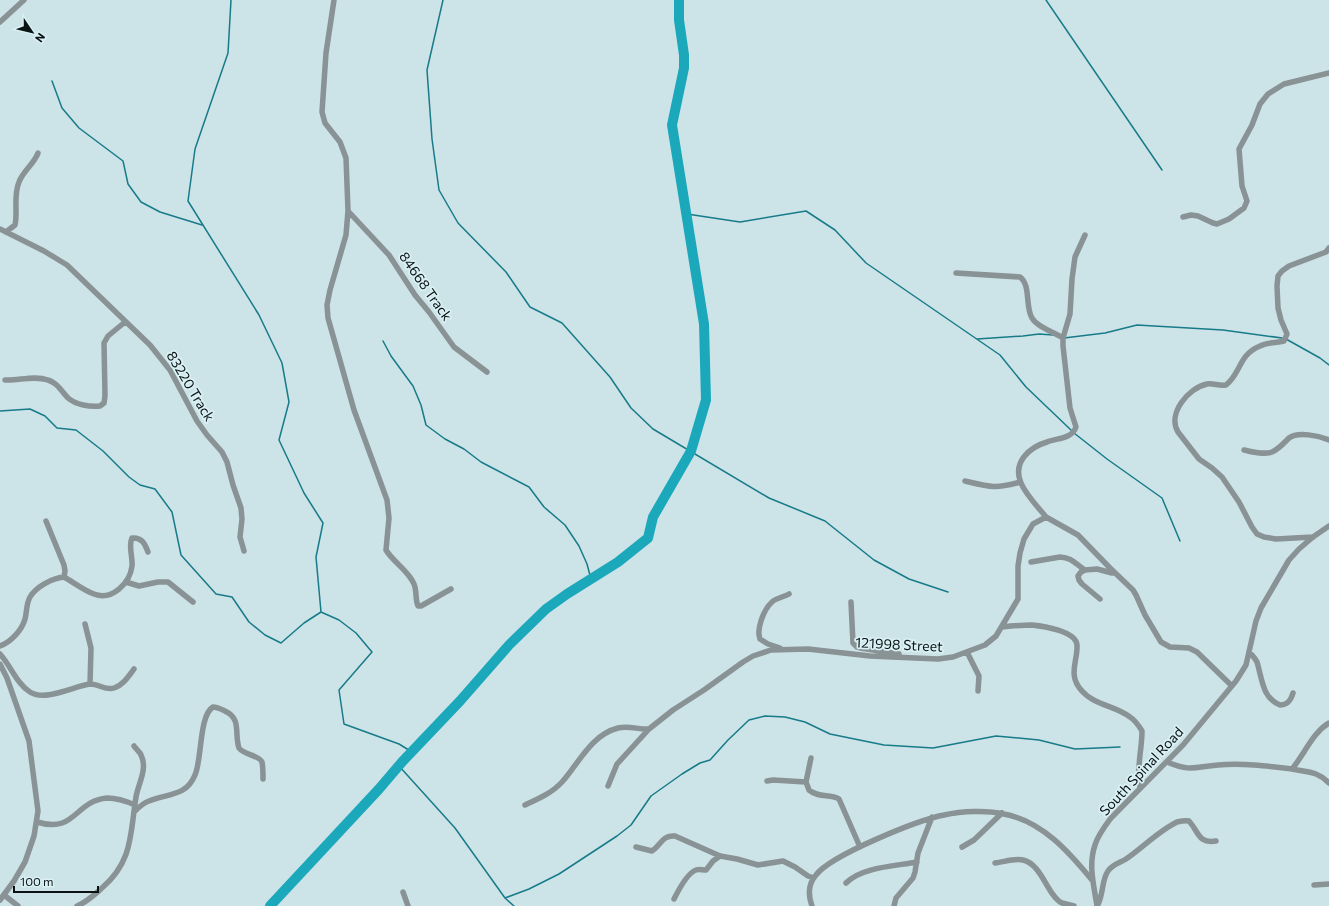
<svg xmlns="http://www.w3.org/2000/svg" width="1329" height="906" font-family="Commissioner,sans-serif">
	<style>
		.lines { fill: none; stroke-linecap: round; stroke-linejoin: round }
		.stream { stroke: #177b89; stroke-width: 1.5 }
		.river { stroke: #1ca8bb; stroke-width: 10 }
		.minor { stroke: #899294; stroke-width: 5.5 }
		.labels { text-anchor: middle; dominant-baseline: central; stroke-width: 3.5; stroke-linejoin: round; paint-order: stroke }
		.street-label { font-size: 14px; fill: #0b1214; stroke: #d9f0f4 }
	</style>
	<rect width="100%" height="100%" fill="#cce3e7"/>
	<g class="lines">
		<path class="stream" d="M 231,0 L 228,53 L 195,149 L 188,201 L 259,315 L 282,363 L 289,402 L 279,440 L 304,493 L 323,523 L 316,557 L 321,612
			M 443,0 L 427,70 L 432,139 L 439,190 L 458,223 L 506,272 L 530,307 L 562,323 L 610,377 L 631,408 L 653,429 L 769,498 L 825,521 L 874,560 L 909,579 L 948,592
			M 1046,0 L 1162,170
			M 52,81 L 62,108 L 79,128 L 123,161 L 128,184 L 141,202 L 160,212 L 202,225
			M 687,214 L 740,222 L 806,211 L 835,230 L 866,263 L 1000,355 L 1026,387 L 1071,430
			M 1064,338 L 1105,333 L 1137,325 L 1223,330 L 1282,338
			M 977,339 L 1023,336 L 1039,334 L 1053,335
			M 1286,339 L 1320,358 L 1329,365
			M 383,341 L 391,356 L 413,386 L 421,405 L 426,425 L 445,439 L 464,449 L 481,462 L 529,487 L 544,507 L 565,525 L 579,546 L 587,564 L 591,579
			M 0,411 L 30,409 L 45,416 L 57,428 L 76,430 L 103,451 L 129,477 L 140,485 L 155,489 L 172,512 L 181,555 L 216,594 L 232,597 L 249,622 L 265,635 L 281,643 L 304,623 L 321,612 L 339,620 L 356,633 L 372,652 L 339,690 L 344,724 L 399,744 L 412,752
			M 1074,433 L 1107,459 L 1162,498 L 1180,541
			M 399,766 L 455,828 L 505,898 L 514,906
			M 505,898 L 529,889 L 559,874 L 617,836 L 631,825 L 651,796 L 682,774 L 700,763 L 710,760 L 728,740 L 749,720 L 765,716 L 785,717 L 805,722 L 830,734 L 884,745 L 933,748 L 996,736 L 1039,740 L 1075,749 L 1120,747"/>
		<path class="river" d="M 270,906 L 379,789 L 402,762 L 460,701 L 509,645 L 546,609 L 567,594 L 618,562 L 648,538 L 653,517 L 691,451 L 706,400 L 704,324 L 672,125 L 684,68 L 684,55 L 679,20 L 679,0"/>
		<path class="minor" d="M 334,0 L 326,53 L 322,112 L 325,123 L 340,142 L 346,158 L 348,211 L 346,235 L 330,290 L 327,305 L 328,318 L 354,410 L 387,500 L 389,518 L 386,550 C 393,562 408,570 414,584 C 417,591 415,599 418,606 L 421,606 L 451,589
			M 0,22 L 24,0
			M 348,211 L 389,255 L 415,295 L 429,312 L 454,347 L 487,372
			M 1183,217 L 1191,215 L 1198,216 L 1213,223 L 1217,224 L 1229,219 L 1244,208 L 1247,201 L 1242,186 L 1239,149 L 1252,125 L 1260,104 L 1268,94 L 1284,84 L 1329,73
			M 0,229 L 44,251 L 67,265 L 150,345 L 170,370 L 197,421 L 207,435 L 222,452 L 227,462 L 233,485 L 241,508 L 242,519 L 240,537 L 244,551
			M 6,232 L 15,225 C 18,212 13,196 19,182 C 23,171 34,164 38,153
			M 956,273 L 1020,277 C 1031,285 1025,307 1032,318 C 1037,327 1054,332 1063,338
			M 5,380 C 18,381 34,375 48,380 C 58,383 61,391 68,398 C 76,405 90,407 100,406 L 104,403 L 105,396 L 104,343 L 108,336 L 125,322
			M 1244,450 C 1253,452 1263,455 1272,452 C 1279,449 1284,443 1289,438 C 1298,431 1319,436 1329,440
			M 965,481 C 990,487 995,489 1020,482
			M 1046,517 C 1038,507 1026,495 1021,483 C 1012,462 1030,447 1047,442 C 1057,438 1072,439 1076,427 L 1070,408 L 1063,346 L 1063,338 L 1070,314 L 1072,279 L 1075,257 L 1085,235
			M 46,521 L 64,565 L 65,571 L 64,577
			M 1313,537 L 1276,539 L 1264,537 L 1257,534 L 1252,527 L 1239,502 L 1222,477 L 1212,468 L 1199,459 L 1178,432 C 1167,414 1188,388 1207,384 C 1213,383 1219,386 1226,385 C 1241,374 1238,355 1260,346 C 1268,342 1276,343 1284,341 L 1287,334 L 1281,320 L 1278,308 L 1277,286 L 1278,276 L 1282,271 L 1289,266 L 1326,252 L 1329,248
			M 1031,562 L 1060,557 C 1073,558 1075,564 1085,570 L 1097,569 L 1112,573
			M 1085,570 L 1081,572 L 1078,576 L 1079,580 L 1082,584 L 1100,599
			M 126,582 L 139,586 L 158,582 L 168,582 L 193,602
			M 851,602 L 853,643 L 857,647 L 860,648 L 899,654
			M 85,624 L 91,648 L 90,684
			M 1002,627 C 1012,626 1022,625 1032,625 C 1043,626 1076,631 1077,645 C 1078,661 1067,675 1082,691 C 1094,705 1116,706 1130,717 C 1135,720 1139,726 1142,731 C 1142,751 1136,767 1140,788
			M 0,646 C 11,642 22,630 25,619 C 27,612 26,604 30,597 C 36,587 52,578 64,577 C 73,582 85,591 94,594 C 112,601 130,583 132,566 C 133,557 128,546 132,538 C 142,537 145,544 148,552
			M 780,648 L 768,644 L 760,639 C 756,629 764,609 772,602 C 776,598 784,597 789,594
			M 967,652 L 979,676 L 978,691
			M 1249,652 C 1252,655 1255,658 1257,662 C 1262,678 1262,698 1280,705 C 1288,705 1291,700 1293,693
			M 0,654 C 11,666 16,683 30,692 C 45,702 74,686 90,684 C 99,684 106,691 114,688 C 123,685 129,676 134,669
			M 0,664 L 7,678 L 29,741 L 38,811 L 34,836 L 25,862 L 14,881 L 0,900
			M 811,758 L 806,782 L 809,790 C 820,799 829,793 839,799 L 860,847
			M 1167,762 C 1191,772 1194,767 1218,765 C 1243,763 1267,766 1292,769 C 1300,771 1308,771 1316,774 C 1321,776 1325,779 1329,783
			M 1292,769 C 1304,755 1313,732 1329,723
			M 767,781 L 773,780 L 806,782
			M 608,786 L 617,764 L 649,729
			M 525,805 C 538,799 552,793 562,782 C 579,763 591,735 618,728 C 629,725 639,730 649,729 L 673,710 L 704,690 L 743,662 L 753,656 L 771,650 L 808,649 L 870,656 L 938,659 L 953,657 L 985,645 L 996,636 L 1018,599 L 1018,566 L 1020,553 L 1024,539 L 1033,524 L 1046,517 L 1078,535 L 1110,568 L 1133,590 L 1136,595 L 1145,615 L 1161,642 L 1170,647 L 1189,648 L 1197,652 L 1232,686
			M 134,812 C 139,807 143,803 149,801 C 168,793 186,797 195,775 C 202,760 199,715 213,707 C 217,707 221,709 225,711 C 242,719 234,733 239,748 C 244,755 259,755 262,762 C 263,767 263,774 263,779
			M 37,822 C 76,834 74,801 107,798 C 117,798 126,801 135,805
			M 636,847 L 652,851 C 661,845 662,835 675,836 L 720,856 L 737,859 L 758,865 L 783,861 L 795,867 L 808,876 L 814,878
			M 962,847 L 974,840 L 1002,813
			M 995,863 C 1004,862 1015,858 1023,860 C 1042,864 1048,897 1062,903 C 1066,904 1070,905 1074,906
			M 846,883 C 861,867 896,866 917,862
			M 1314,885 L 1329,884
			M 403,892 L 408,906
			M 4,895 L 18,906
			M 674,899 C 678,891 687,873 696,870 C 699,869 702,870 706,870 L 713,861 L 720,856
			M 77,906 C 87,902 94,895 102,888 C 133,861 130,835 136,797 C 138,784 148,769 141,755 C 140,752 136,749 134,746
			M 812,906 C 808,895 808,884 816,875 C 831,855 918,820 944,815 C 962,811 987,810 1004,814 C 1042,821 1069,852 1092,880
			M 894,906 L 896,898 L 913,878 L 915,872 L 918,853 L 932,817
			M 1097,906 C 1094,886 1088,865 1095,845 C 1098,835 1105,826 1111,818 L 1183,745 L 1236,681 L 1246,665 L 1256,621 L 1261,608 L 1289,560 L 1299,549 L 1313,537 L 1329,526
			M 1097,906 C 1104,895 1101,881 1108,871 C 1113,864 1120,863 1126,859 C 1142,848 1160,830 1177,822 C 1181,821 1185,820 1189,821 C 1199,832 1198,844 1216,841"/>
	</g>
	<g class="labels">
		<g class="street-label">
			<text transform="translate(426 286) rotate(55)">84668 Track</text>
			<text transform="translate(191 386) rotate(59)">83220 Track</text>
			<text transform="translate(899 644) rotate(3)">121998 Street</text>
			<text transform="translate(1141 771) rotate(-47)">South Spinal Road</text>
		</g>
	</g>
	<g transform="translate(32 32) rotate(125)" stroke="#d9f0f4" stroke-width="3" paint-order="stroke">
	<path d="M0-3L7 15L0 10L-7 15Z" fill="#0b1214"/>
	<text y="-6" font-size="11" font-weight="bold" text-anchor="middle" fill="#0b1214">N</text>
	</g>
	<path d="M14 886v6h84v-6" fill="none" stroke="#0b1214" stroke-width="2"/>
	<text x="20" y="886" font-size="12" fill="#0b1214" stroke="#d9f0f4" stroke-width="3" paint-order="stroke">100 m</text>
</svg>
